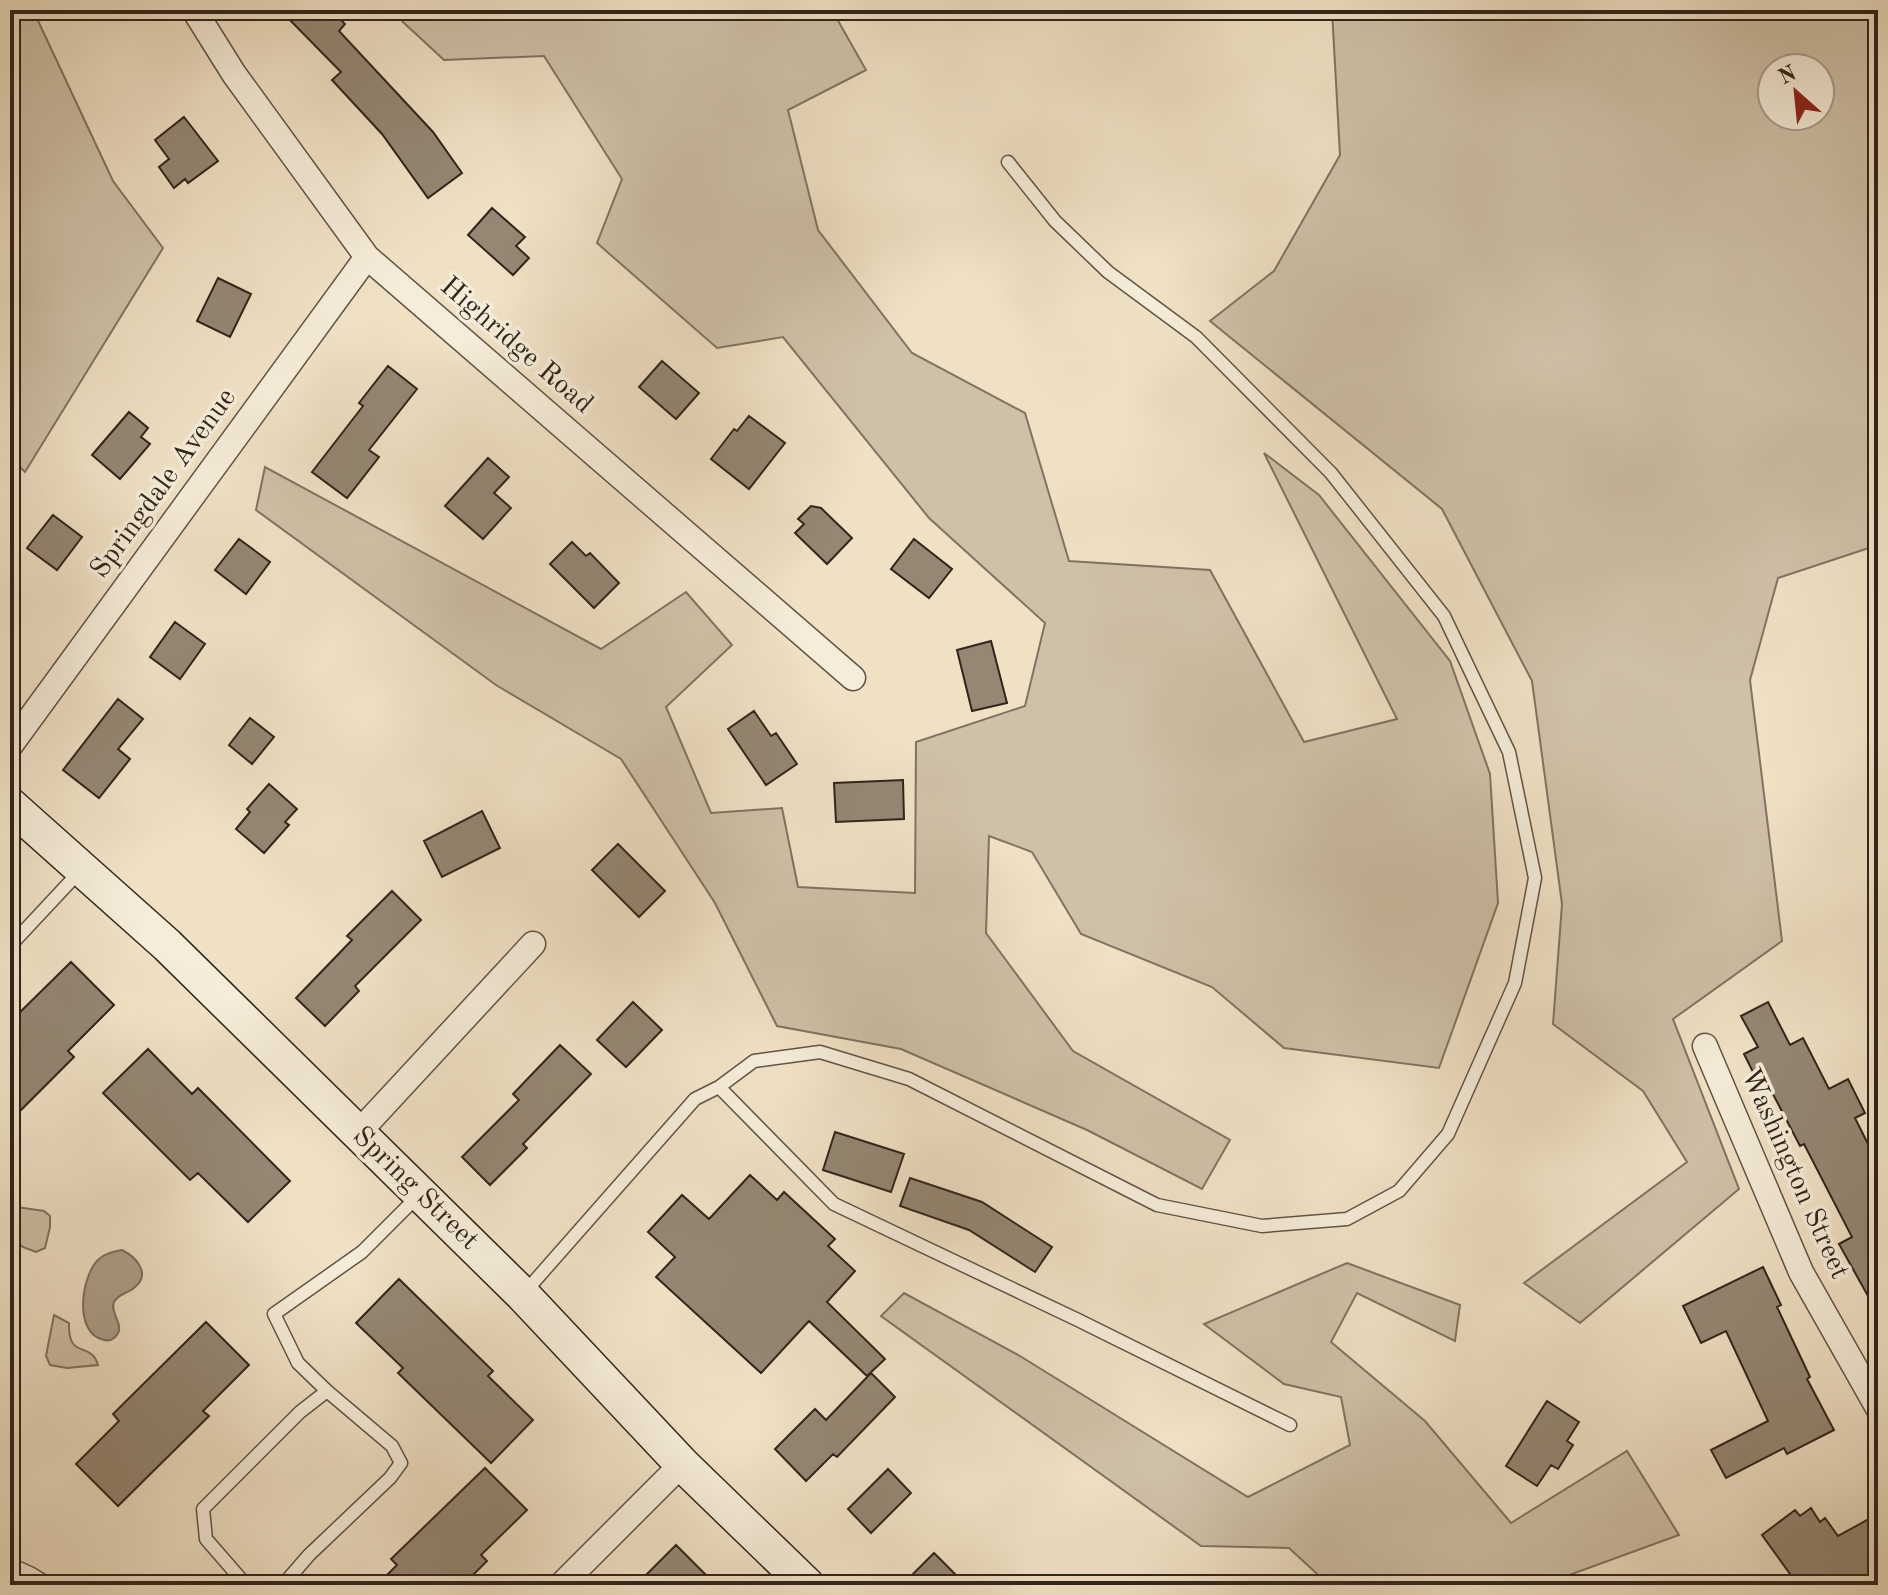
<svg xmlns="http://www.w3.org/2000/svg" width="1888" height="1595" font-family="'Old Standard TT',serif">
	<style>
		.green { fill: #cfc1a8; stroke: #807362; stroke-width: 2; fill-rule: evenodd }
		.water { fill: #afa18c; stroke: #7c6f5f; stroke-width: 2 }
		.building { fill: #948774; stroke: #30251c; stroke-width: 2 }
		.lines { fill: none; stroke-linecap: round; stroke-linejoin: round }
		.lane-casing { stroke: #605446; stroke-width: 15 }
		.street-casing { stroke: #605446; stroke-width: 27 }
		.secondary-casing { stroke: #30251c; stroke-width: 37 }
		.lane { stroke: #f5ecd9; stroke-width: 12 }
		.street { stroke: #f5ecd9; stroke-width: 24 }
		.secondary { stroke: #f5ecd9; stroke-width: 34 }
		.labels { text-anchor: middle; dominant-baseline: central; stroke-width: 7; stroke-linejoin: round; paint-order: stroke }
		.street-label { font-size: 28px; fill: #30251c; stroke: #f5ecd9 }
	</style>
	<rect width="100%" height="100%" fill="#f0e1c5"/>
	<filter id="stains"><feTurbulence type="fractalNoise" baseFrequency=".0025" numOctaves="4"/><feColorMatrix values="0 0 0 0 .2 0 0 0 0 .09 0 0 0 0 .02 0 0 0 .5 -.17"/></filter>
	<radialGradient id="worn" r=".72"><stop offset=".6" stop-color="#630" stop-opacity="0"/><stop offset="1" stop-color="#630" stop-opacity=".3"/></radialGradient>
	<path class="green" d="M 10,10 L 33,10 L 113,181 L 163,248 L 25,472 L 10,457 Z
		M 390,10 L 832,10 L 866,70 L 788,110 L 818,230 L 912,353 L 1025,413 L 1069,561 L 1210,570 L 1304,742 L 1397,719 L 1264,453 L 1319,495 L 1450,661 L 1490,774 L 1498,903 L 1439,1068 L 1284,1048 L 1212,987 L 1081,934 L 1032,852 L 989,836 L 986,933 L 1073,1051 L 1230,1140 L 1202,1189 L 1087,1130 L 901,1049 L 777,1026 L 715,903 L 621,759 L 496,685 L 256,510 L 265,467 L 601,649 L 686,592 L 732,645 L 666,707 L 711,813 L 782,808 L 798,887 L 915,893 L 916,742 L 1025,706 L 1045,623 L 929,518 L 783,337 L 717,348 L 597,243 L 622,179 L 544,56 L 444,60 Z
		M 1332,10 L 1878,10 L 1878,545 L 1778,578 L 1750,680 L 1782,941 L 1673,1019 L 1739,1189 L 1580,1323 L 1524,1283 L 1687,1162 L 1643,1091 L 1553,1024 L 1562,904 L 1532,681 L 1442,509 L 1210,321 L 1274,271 L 1340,155 ZM 1820,68 L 1820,116 L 1772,116 L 1772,68 Z
		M 10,1206 L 44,1211 L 50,1216 L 50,1227 L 45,1248 L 36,1252 L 23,1247 L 10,1237 Z
		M 1347,1263 L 1460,1305 L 1455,1341 L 1357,1293 L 1331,1342 L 1425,1421 L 1511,1523 L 1627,1451 L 1679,1535 L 1542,1585 L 1329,1585 L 1289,1548 L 1201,1546 L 881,1316 L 904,1293 L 1020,1356 L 1248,1497 L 1350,1445 L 1341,1397 L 1284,1384 L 1204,1324 Z
		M 54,1315 L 69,1323 C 68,1361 91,1340 98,1365 L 67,1368 L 50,1365 L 46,1356 Z"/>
	<path class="water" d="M 122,1250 C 136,1257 152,1274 134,1288 C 128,1293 118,1294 114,1302 C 109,1314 127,1326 115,1337 C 112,1340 108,1341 104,1340 C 73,1334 81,1275 99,1259 C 106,1253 113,1252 122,1250 Z"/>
	<path class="building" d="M 280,10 L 331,10 L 345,24 L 339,31 L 433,132 L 462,173 L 428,198 L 382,134 L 332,80 L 341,72 Z
		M 184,117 L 218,161 L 188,183 L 185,179 L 174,188 L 159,167 L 169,159 L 155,140 Z
		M 492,208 L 525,237 L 516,246 L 529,258 L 513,275 L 468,235 Z
		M 218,278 L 251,294 L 230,337 L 197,321 Z
		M 662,361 L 699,393 L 676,419 L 639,387 Z
		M 388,366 L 417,389 L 369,450 L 379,457 L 347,498 L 312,472 L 363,406 L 359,403 Z
		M 129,412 L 148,428 L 141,437 L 150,444 L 120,479 L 92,455 Z
		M 749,416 L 785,443 L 749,489 L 711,459 L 734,429 L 737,431 Z
		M 488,458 L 509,477 L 494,493 L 511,508 L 483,539 L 445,506 Z
		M 811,506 L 821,508 L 852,538 L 827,564 L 795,533 L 804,524 L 798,519 Z
		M 53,515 L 82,537 L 57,570 L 27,548 Z
		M 239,539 L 270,562 L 246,594 L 215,570 Z
		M 914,539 L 952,569 L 929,598 L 891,569 Z
		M 572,542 L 586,556 L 590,553 L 619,583 L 594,608 L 550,564 Z
		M 175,622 L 205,644 L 180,679 L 150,657 Z
		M 991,641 L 1007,703 L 972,711 L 957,650 Z
		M 118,699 L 143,719 L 118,749 L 130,759 L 99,798 L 63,770 Z
		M 754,711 L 771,736 L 776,733 L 797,764 L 766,785 L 728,729 Z
		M 250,718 L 274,737 L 252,764 L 229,745 Z
		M 903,780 L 904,819 L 836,822 L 834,783 Z
		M 269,784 L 297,809 L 285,822 L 289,825 L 264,853 L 236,829 L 250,812 L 247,809 Z
		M 482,811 L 500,848 L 442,877 L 424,841 Z
		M 618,844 L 665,891 L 639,917 L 592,870 Z
		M 392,891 L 421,920 L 355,986 L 359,991 L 325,1026 L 296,998 L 352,940 L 347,936 Z
		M 71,962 L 114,1005 L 68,1051 L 74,1057 L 10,1121 L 10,1022 Z
		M 633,1002 L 662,1030 L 626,1067 L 597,1040 Z
		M 1768,1002 L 1790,1045 L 1803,1038 L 1829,1089 L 1848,1079 L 1865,1113 L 1855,1118 L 1878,1164 L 1878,1314 L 1839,1244 L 1852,1237 L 1804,1144 L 1800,1146 L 1763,1075 L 1756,1078 L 1744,1054 L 1758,1047 L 1741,1016 Z
		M 560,1045 L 591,1074 L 523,1144 L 527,1148 L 490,1185 L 462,1157 L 519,1100 L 513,1094 Z
		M 148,1049 L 192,1094 L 198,1088 L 290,1181 L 248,1222 L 198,1173 L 190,1180 L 103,1093 Z
		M 835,1132 L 904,1154 L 891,1192 L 823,1170 Z
		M 750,1175 L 777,1200 L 784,1192 L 835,1239 L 828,1246 L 855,1271 L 827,1302 L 885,1359 L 867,1376 L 809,1321 L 761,1373 L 656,1277 L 675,1257 L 648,1232 L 682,1195 L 709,1219 Z
		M 910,1178 L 982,1202 L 1052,1247 L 1035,1272 L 969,1230 L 900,1206 Z
		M 1763,1267 L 1781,1305 L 1777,1307 L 1810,1377 L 1807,1379 L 1834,1430 L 1787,1454 L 1784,1448 L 1726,1478 L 1711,1450 L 1768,1421 L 1726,1331 L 1701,1343 L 1683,1306 Z
		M 399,1279 L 493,1371 L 488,1376 L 533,1420 L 491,1463 L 398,1373 L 403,1368 L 356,1323 Z
		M 206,1322 L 249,1365 L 203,1411 L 209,1416 L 118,1506 L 76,1464 L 119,1421 L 113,1414 Z
		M 871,1373 L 895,1397 L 837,1457 L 833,1454 L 806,1481 L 775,1449 L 815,1409 L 826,1420 Z
		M 1547,1401 L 1579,1422 L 1567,1441 L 1573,1445 L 1558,1469 L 1551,1465 L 1537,1486 L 1506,1466 Z
		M 485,1468 L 527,1510 L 481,1555 L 487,1561 L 463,1585 L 377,1585 L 397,1565 L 391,1559 Z
		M 888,1469 L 911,1493 L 871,1533 L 848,1509 Z
		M 1811,1508 L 1820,1522 L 1825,1518 L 1838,1536 L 1878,1514 L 1878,1585 L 1798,1585 L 1762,1535 L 1795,1510 L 1800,1516 Z
		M 676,1545 L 716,1585 L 658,1585 L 647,1574 Z
		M 934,1553 L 966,1585 L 902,1585 Z"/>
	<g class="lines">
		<defs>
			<path id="lane" d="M 10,946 L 81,870
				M 719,1087 L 834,1204 L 1078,1320 L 1290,1425
				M 525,1292 L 695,1099 L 719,1087 L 754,1061 L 820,1052 L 909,1079 L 1157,1205 L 1262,1226 L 1347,1219 L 1399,1191 L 1448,1134 L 1515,983 L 1535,878 L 1509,752 L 1444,616 L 1331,473 L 1196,337 L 1108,272 L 1055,221 L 1008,162
				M 10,1564 L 30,1573 L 50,1585
				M 246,1585 L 206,1539 L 203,1509 L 300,1412 L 327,1391
				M 283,1585 L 309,1555 L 390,1478 L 401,1463 L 392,1446 L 327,1391 L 298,1363 L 274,1314 L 362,1252 L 418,1196"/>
			<path id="street" d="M 194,10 L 234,74 L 367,257 L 853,678
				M 10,746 L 367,257
				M 1705,1046 L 1801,1272 L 1878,1408
				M 358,1133 L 533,944
				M 561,1585 L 682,1464"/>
			<path id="secondary" d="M 10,805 L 167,945 L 523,1295 L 682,1464 L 807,1585"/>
		</defs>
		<use href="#lane" class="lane-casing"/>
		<use href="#street" class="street-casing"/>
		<use href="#secondary" class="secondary-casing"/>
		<use href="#lane" class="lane"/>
		<use href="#street" class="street"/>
		<use href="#secondary" class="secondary"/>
	</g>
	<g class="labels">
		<g class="street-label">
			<text transform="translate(516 346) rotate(41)">Highridge Road</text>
			<text transform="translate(164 484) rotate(-54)">Springdale Avenue</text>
			<text transform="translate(1794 1174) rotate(66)">Washington Street</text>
			<text transform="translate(415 1189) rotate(44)">Spring Street</text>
		</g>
	</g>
	<rect width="1888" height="1595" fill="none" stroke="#f0e1c5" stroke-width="40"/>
	<rect x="12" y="12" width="1864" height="1571" fill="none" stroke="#30251c" stroke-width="4"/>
	<rect x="20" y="20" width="1848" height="1555" fill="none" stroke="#30251c" stroke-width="2"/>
	<g transform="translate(1796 92) rotate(333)"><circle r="38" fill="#f5ecd9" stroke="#a69c8d" stroke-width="2"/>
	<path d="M0-6L14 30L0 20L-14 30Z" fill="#8f2418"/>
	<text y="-12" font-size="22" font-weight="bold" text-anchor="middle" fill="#30251c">N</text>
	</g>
	<rect width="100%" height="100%" filter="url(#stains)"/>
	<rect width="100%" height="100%" fill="url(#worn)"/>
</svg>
